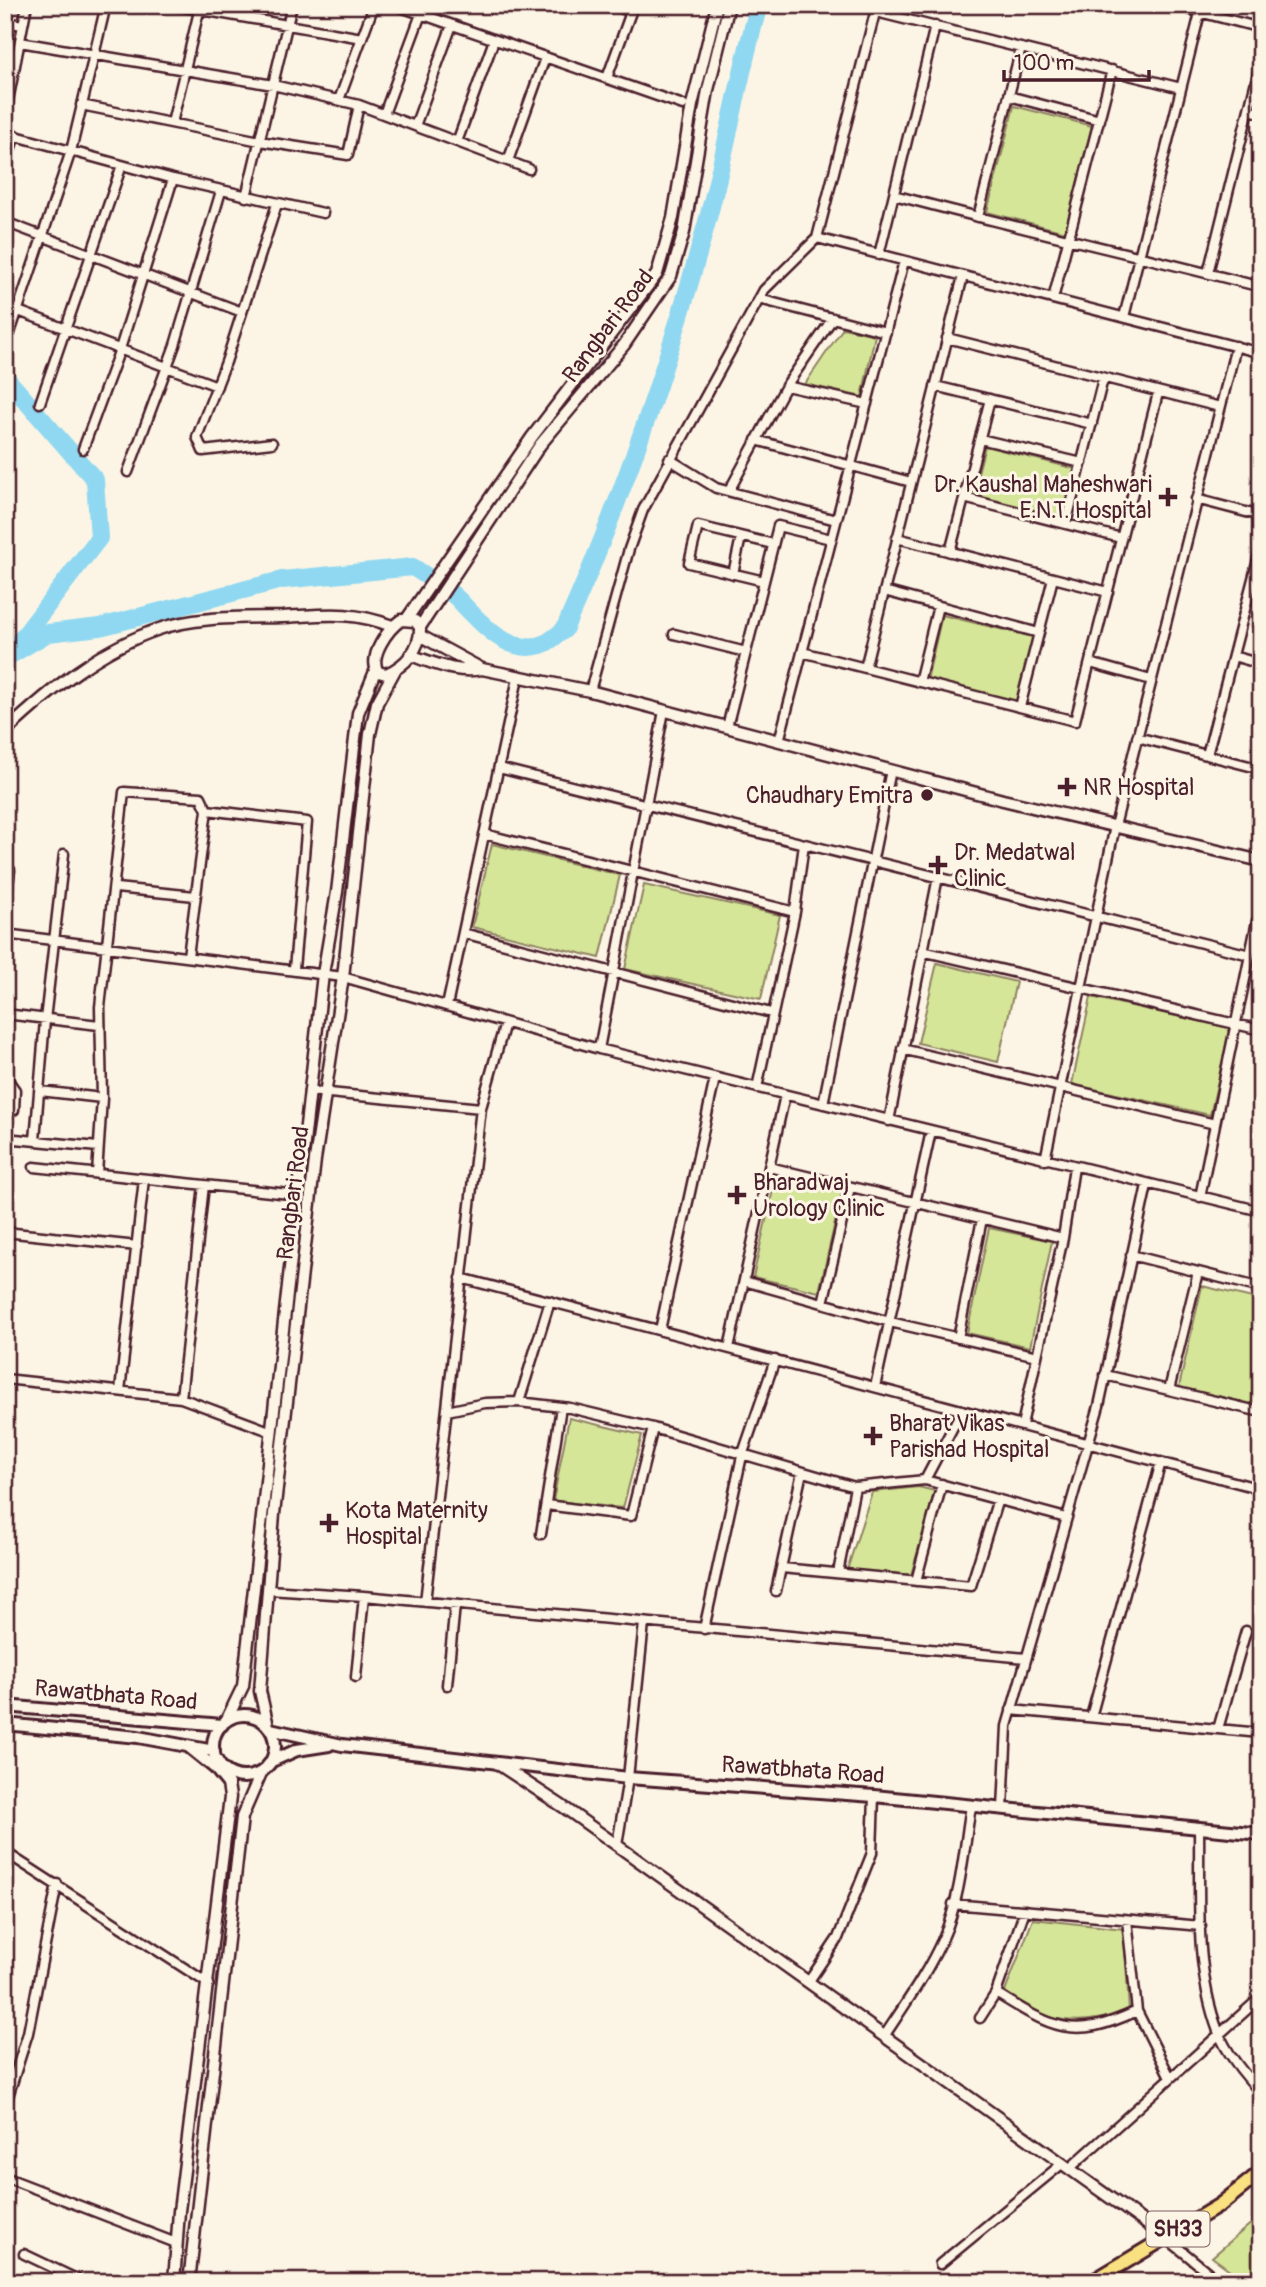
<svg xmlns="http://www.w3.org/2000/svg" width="1266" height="2287" font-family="Pangolin,sans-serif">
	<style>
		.green { fill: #d5e699; stroke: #908262; stroke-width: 2 }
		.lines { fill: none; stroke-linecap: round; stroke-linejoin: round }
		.river { stroke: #90d8f1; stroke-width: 18 }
		.minor-casing { stroke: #4a1f2b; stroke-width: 13 }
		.tertiary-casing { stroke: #4a1f2b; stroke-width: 15 }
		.secondary-casing { stroke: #4a1f2b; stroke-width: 16 }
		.primary-casing { stroke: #4a1f2b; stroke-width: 18 }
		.minor { stroke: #fcf5e5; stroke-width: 8 }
		.tertiary { stroke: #fcf5e5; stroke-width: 10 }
		.secondary { stroke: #fcf5e5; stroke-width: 10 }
		.primary { stroke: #f9e181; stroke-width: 12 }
		.poi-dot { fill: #4a1f2b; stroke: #fcf5e5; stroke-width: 2.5 }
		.labels { text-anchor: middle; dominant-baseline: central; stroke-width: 6; stroke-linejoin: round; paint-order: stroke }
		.shield { fill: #fcf5e5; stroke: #7f5f63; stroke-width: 2 }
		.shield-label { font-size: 21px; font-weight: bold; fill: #4a1f2b }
		.street-label { font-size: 23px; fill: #4a1f2b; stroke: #fcf5e5 }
		.poi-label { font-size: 23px; fill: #4a1f2b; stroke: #fcf5e5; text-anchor: start }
	</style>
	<rect width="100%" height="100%" fill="#fcf5e5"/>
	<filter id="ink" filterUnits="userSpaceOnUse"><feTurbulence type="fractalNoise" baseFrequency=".0143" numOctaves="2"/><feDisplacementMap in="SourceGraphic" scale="14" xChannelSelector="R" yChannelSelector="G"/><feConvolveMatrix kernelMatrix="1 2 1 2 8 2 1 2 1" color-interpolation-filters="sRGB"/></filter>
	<g filter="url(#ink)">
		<path class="green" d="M 1014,106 L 1092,126 L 1065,232 L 987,212 Z
			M 843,328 L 875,335 L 862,397 L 805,384 Z
			M 985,446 L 1076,469 L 1063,519 L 972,496 Z
			M 942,615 L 1033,637 L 1018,702 L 927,680 Z
			M 492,844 L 620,875 L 600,958 L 472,927 Z
			M 644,885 L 780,915 L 761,999 L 625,969 Z
			M 937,963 L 1016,982 L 998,1062 L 918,1043 Z
			M 1091,997 L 1230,1028 L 1210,1115 L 1072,1084 Z
			M 776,1177 L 842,1192 L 819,1292 L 753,1277 Z
			M 989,1228 L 1052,1241 L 1030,1347 L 967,1333 Z
			M 1202,1286 L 1261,1300 L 1261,1406 L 1179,1387 Z
			M 569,1418 L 642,1435 L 623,1508 L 553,1501 Z
			M 918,1487 L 935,1491 L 911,1575 L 847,1570 L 872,1492 Z
			M 1033,1919 L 1124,1929 L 1129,2011 C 1083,2027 1043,2025 1005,1992 Z
			M 1261,2215 L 1261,2282 L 1246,2282 L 1212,2257 Z"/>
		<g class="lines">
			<path class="river" d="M 5,377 L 95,480 L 99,538 L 13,650
				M 9,656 L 48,633 L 100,627 L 282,580 L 413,567 C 427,577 446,587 458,599 C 478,620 507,656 541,645 C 549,643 558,634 564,630 C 624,497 670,358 708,218 C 727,147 739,75 759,5"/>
			<defs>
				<path id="minor" d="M 173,5 L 362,38
					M 395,5 L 683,105
					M 1172,5 L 1261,28
					M 876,12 L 1181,88
					M 5,22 L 23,25
					M 20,42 L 273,85 L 359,105 L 529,169
					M 607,78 L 631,12 L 612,5
					M 1009,96 L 1100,120
					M 339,100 L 374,5
					M 81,105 L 260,141 L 348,155 L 359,105
					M 1249,110 L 1261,113
					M 384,114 L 421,14
					M 5,116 L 27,5
					M 172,123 L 200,7
					M 415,126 L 452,25
					M 5,133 L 173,179 L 323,213
					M 457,142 L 494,40
					M 508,161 L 545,58
					M 5,165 L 15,135
					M 894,195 C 1016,228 1138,255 1261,287
					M 246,197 L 292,5
					M 978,217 L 1021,48
					M 5,222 L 242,312
					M 817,238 L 1261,353
					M 879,255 L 935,26
					M 1208,273 L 1261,61
					M 759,299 L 886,332
					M 1053,299 L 1112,70
					M 5,306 L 217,386
					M 1124,317 L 1202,5
					M 947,338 L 1220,407
					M 5,348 L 71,151 L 106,5
					M 786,386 L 867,404
					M 935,386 L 1092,424
					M 40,403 L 122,165
					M 980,439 L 1082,463
					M 756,440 L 911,482
					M 272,443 L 203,451 L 197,437 L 226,362 L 277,204
					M 83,449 L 120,349 L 173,179
					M 669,459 L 716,488 L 836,520
					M 128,472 L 175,345 L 221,191
					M 729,491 L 786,386 L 833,318
					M 964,498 L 1121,538
					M 1196,499 L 1261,516
					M 1066,524 L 1103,379
					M 897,538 L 1108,592
					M 950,552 L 990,399
					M 733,574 L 741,537
					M 764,581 L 689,563 L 698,526 L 773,544
					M 884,591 L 1039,633
					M 674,634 L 746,652
					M 802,652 L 1075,721 L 1158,393
					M 1233,656 L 1261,664
					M 1090,663 L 1151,680
					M 865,668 L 963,276
					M 919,682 L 938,606
					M 590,691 L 629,549 L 643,510 L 764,290 L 817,238 L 877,5
					M 1020,707 L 1053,578
					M 727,727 L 778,526 L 831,539
					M 1137,737 L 1261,769
					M 779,741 L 904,261
					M 1207,755 L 1261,548
					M 499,768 L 1250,955
					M 207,810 L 307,822 L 294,969
					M 484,834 L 795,912
					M 116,888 L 195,896
					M 5,911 L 10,870
					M 463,933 L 771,1013
					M 5,934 L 343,977 L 599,1049 L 1261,1211
					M 922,951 L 1261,1030
					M 447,1006 L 518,678
					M 5,1014 L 99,1025
					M 599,1049 L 664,711
					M 902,1049 L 1215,1124
					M 5,1076 L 15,1090 L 14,1110
					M 757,1088 L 795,912 L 804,844
					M 40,1091 L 102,1098
					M 309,1091 L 481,1108
					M 823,1104 L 891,770
					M 889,1121 L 938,877
					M 5,1138 L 98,1147
					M 35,1140 L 45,1020 L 64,854
					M 1045,1160 L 1115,826 L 1236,346
					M 34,1167 L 299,1195
					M 769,1167 L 1063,1238
					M 97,1174 L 102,1098 L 100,1007 L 124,792 L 201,797 L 207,810 L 188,956
					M 1200,1197 L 1257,921
					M 5,1232 L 137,1246
					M 1131,1255 L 1261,1288
					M 1198,1272 L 1169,1390 L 1261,1412
					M 461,1278 L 1261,1489
					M 744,1281 L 890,1322 L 1037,1356
					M 823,1303 L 850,1187
					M 660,1330 L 715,1078
					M 958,1338 L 982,1219
					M 729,1348 L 785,1095
					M 1105,1375 L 1169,1390
					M 5,1379 L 181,1398 L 272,1432
					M 875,1387 L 931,1131
					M 120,1391 L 144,1179
					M 181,1398 L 204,1185
					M 519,1402 L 550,1301
					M 447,1411 L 485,1403 L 519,1402 L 570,1408 L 653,1428 L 855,1487 L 925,1480 L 1066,1518
					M 1022,1425 L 1063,1238 L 1074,1167
					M 925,1480 L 962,1410
					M 1258,1489 L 1261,1478
					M 546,1505 L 631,1516 L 653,1428
					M 541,1534 L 561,1407
					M 782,1568 L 971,1586 L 998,1499
					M 838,1573 L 855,1487
					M 916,1581 L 942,1484
					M 268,1590 L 364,1596 L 1026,1658
					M 776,1591 L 802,1472
					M 425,1602 L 481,1108 L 505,1023
					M 704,1629 L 742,1456 L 775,1360
					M 356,1677 L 364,1596
					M 447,1685 L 455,1605
					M 1011,1710 L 1261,1733
					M 1091,1717 L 1161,1462
					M 1218,1729 L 1246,1631
					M 1003,1809 L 1007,1726 L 1099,1406 L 1147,1185
					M 1199,1828 C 1200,1895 1194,1967 1218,2031 C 1226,2053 1245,2075 1261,2093
					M 617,1845 L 628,1778 L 644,1623
					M 5,1852 L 209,1984
					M 953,1904 L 1201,1926
					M 1127,1920 L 1137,2011 L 1170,2077
					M 809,1981 L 838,1938 L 872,1853 L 874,1796
					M 996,1993 C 1052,2028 1073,2041 1137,2011
					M 980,2018 L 996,1993 L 1025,1910
					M 885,2035 C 906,2003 928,1972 943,1938 C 961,1898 964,1848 971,1806
					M 5,2106 L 28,2033 L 57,1884
					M 1070,2168 L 1261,1997
					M 5,2177 L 176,2243
					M 1165,2237 L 1220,2282
					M 24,2254 L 83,2282
					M 940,2264 L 1063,2163"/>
				<path id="tertiary" d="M 401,620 L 415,621 L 420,627 C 421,649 405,666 386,674 L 378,672 C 368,656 388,629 401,620 Z
					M 406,620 L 532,437 L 657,274 L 673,218 L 692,105 L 717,5
					M 420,627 L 540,445 L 624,345 L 671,276 L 684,232 L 708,90 L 729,5
					M 421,636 L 482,669 L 590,691 L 1003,800 L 1261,861
					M 410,655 C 434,663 457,674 482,669
					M 5,732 C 50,690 100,649 159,629 C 198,616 242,618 282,617 C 324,615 351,610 392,626
					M 226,1721 L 243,1686 L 323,974 L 337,892 L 358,713 L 376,669
					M 268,1726 L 260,1691 L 274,1514 L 315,1160 L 343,977 L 370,734 L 377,703 L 395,670
					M 498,1764 L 562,1806 L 1165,2237
					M 174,2282 L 179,2211 L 230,1797 L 228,1784 L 218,1762
					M 189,2282 L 242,1817 L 261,1773"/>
				<path id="secondary" d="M 5,1706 L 222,1725
					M213 1746a31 31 0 1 1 62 0a31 31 0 1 1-62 0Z
					M 5,1724 L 138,1737 L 214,1751
					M 270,1729 L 342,1745 L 628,1778 L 874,1796 L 1261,1834
					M 189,1747 L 215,1768 L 228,1784
					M 272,1761 L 297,1750 L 329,1745"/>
				<path id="primary" d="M 1092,2282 L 1220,2205 L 1261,2172"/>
			</defs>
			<use href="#minor" class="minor-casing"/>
			<use href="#tertiary" class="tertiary-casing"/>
			<use href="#secondary" class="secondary-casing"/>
			<use href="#primary" class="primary-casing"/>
			<use href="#minor" class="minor"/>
			<use href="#tertiary" class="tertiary"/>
			<use href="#secondary" class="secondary"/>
			<use href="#primary" class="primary"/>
		</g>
	</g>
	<g class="poi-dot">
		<path d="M1164.5 486.5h7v7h7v7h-7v7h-7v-7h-7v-7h7z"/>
		<path d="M1063.5 776.5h7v7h7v7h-7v7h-7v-7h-7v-7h7z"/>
		<circle cx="927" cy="795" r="7"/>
		<path d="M934.5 854.5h7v7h7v7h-7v7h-7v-7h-7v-7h7z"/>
		<path d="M733.5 1184.5h7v7h7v7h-7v7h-7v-7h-7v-7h7z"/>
		<path d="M869.5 1425.5h7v7h7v7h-7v7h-7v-7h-7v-7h7z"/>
		<path d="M325.5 1512.5h7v7h7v7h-7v7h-7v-7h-7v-7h7z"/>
	</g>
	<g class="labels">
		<rect class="shield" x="1146.5" y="2211.5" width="63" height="35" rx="5"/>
		<g class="shield-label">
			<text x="1178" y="2229">SH33</text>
		</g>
		<g class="street-label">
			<text transform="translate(608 326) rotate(-53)">Rangbari Road</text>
			<text transform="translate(293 1193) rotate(-83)">Rangbari Road</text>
			<text transform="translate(116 1695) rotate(5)">Rawatbhata Road</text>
			<text transform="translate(803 1770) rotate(4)">Rawatbhata Road</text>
		</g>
		<g class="poi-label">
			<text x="1152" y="484" text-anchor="end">Dr. Kaushal Maheshwari<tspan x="1152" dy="26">E.N.T. Hospital</tspan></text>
			<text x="1083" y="787">NR Hospital</text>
			<text x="913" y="795" text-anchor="end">Chaudhary Emitra</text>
			<text x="954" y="852">Dr. Medatwal<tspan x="954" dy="26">Clinic</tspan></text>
			<text x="753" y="1182">Bharadwaj<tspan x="753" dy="26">Urology Clinic</tspan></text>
			<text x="889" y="1423">Bharat Vikas<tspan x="889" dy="26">Parishad Hospital</tspan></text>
			<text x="345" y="1510">Kota Maternity<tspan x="345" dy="26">Hospital</tspan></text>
		</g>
	</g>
	<rect width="1266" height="2287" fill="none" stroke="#fcf5e5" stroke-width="28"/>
	<rect x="14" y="14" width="1238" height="2259" fill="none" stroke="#4a1f2b" stroke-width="2.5" filter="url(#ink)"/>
	<path d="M1004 70v10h145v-10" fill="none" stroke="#4a1f2b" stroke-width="3.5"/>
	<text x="1014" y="70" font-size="21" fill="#4a1f2b" stroke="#fcf5e5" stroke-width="5" paint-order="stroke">100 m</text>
</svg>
